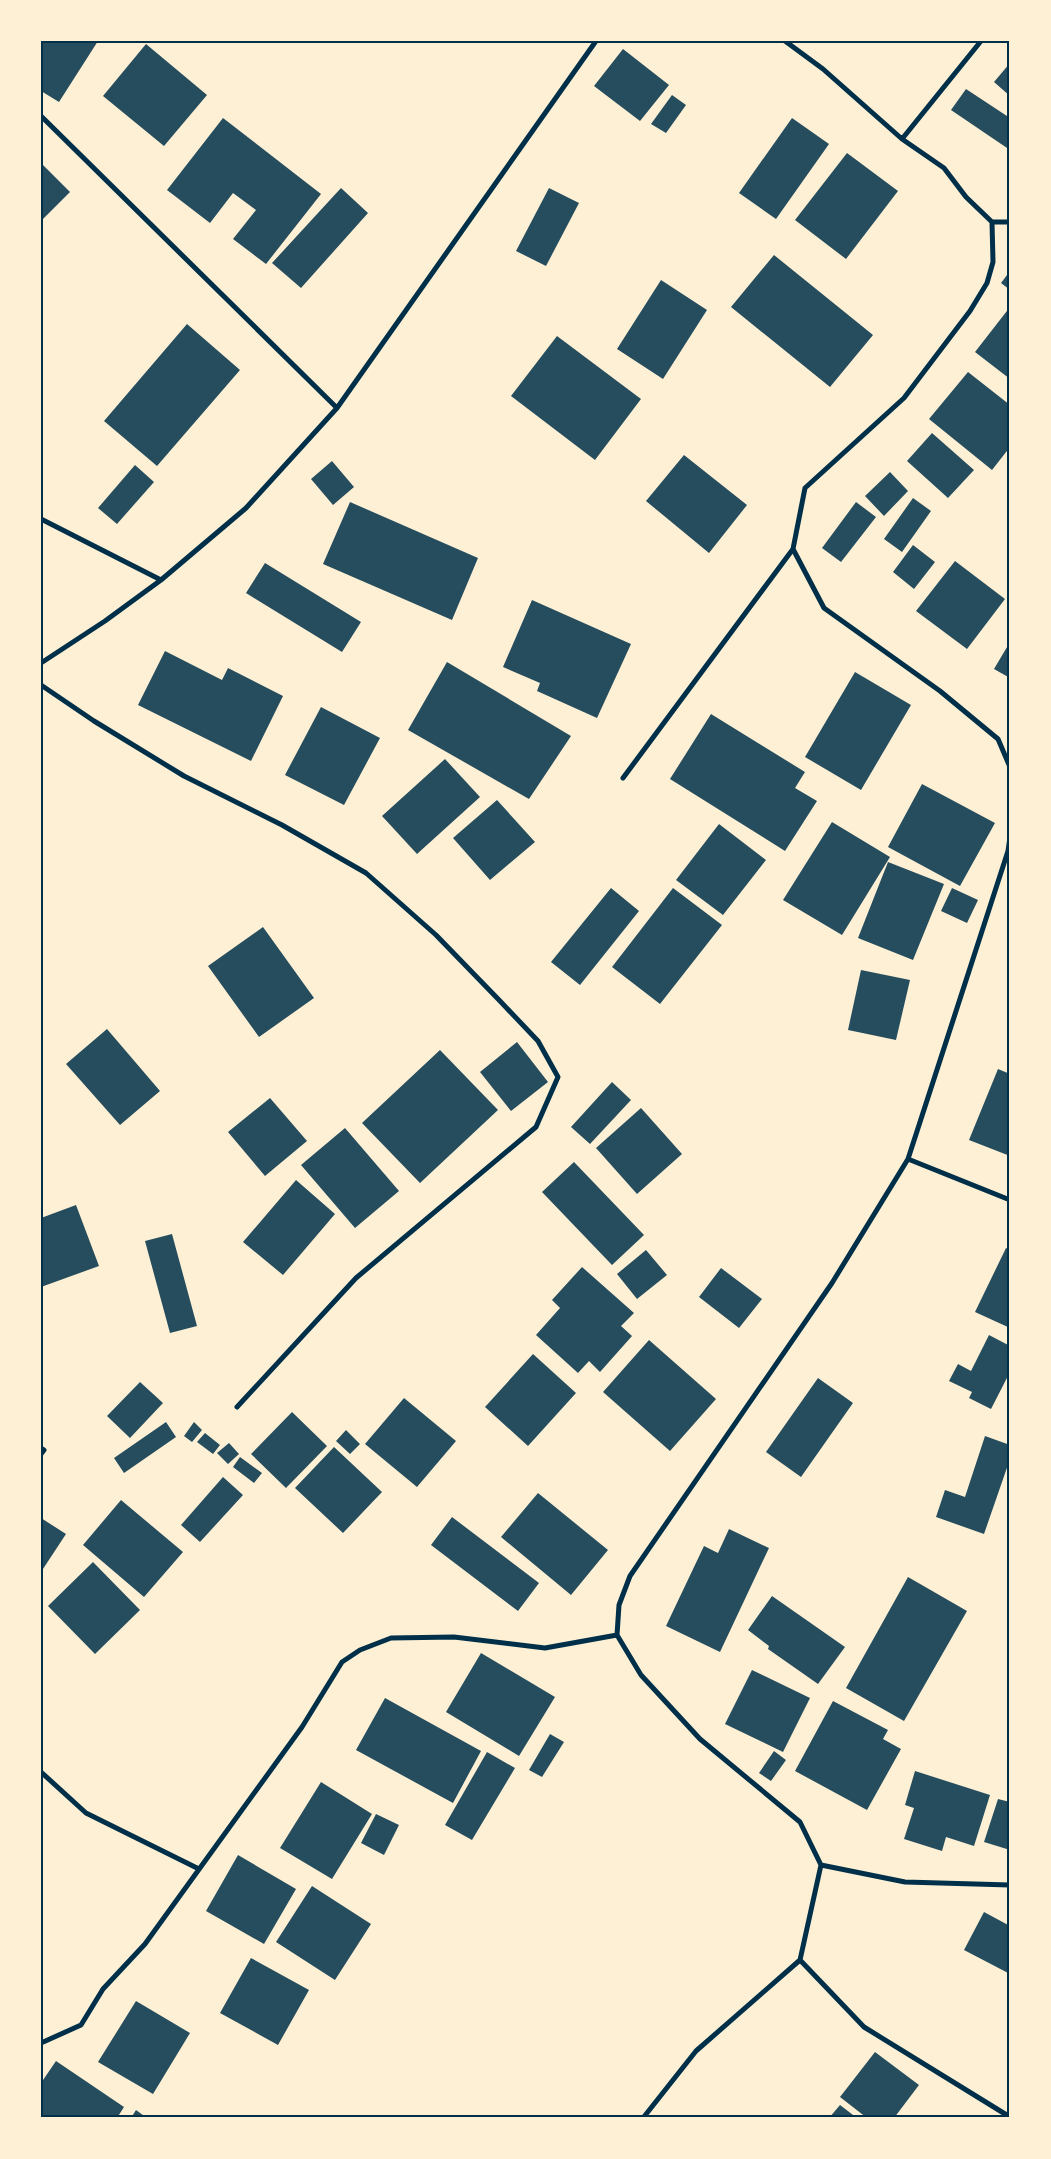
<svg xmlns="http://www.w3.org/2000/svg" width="1051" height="2159" font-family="Roboto,sans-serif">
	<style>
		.building { fill: #264d5e }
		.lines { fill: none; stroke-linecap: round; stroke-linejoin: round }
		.minor { stroke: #003049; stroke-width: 5 }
		.neatline { fill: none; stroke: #003049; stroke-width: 2 }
	</style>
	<rect width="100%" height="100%" fill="#fdf0d5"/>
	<path class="building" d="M 41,41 L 98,41 L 59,102 L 41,91 Z
		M 146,44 L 207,95 L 164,146 L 103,96 Z
		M 623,49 L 669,85 L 640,121 L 594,86 Z
		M 1010,63 L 1010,96 L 994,82 Z
		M 966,89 L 1010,118 L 1010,150 L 951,110 Z
		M 672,95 L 686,105 L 666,133 L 651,124 Z
		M 223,118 L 321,194 L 266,264 L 233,239 L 256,210 L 233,193 L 210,223 L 167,190 Z
		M 792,118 L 829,144 L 776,219 L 739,193 Z
		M 847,153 L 898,191 L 846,259 L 795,220 Z
		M 41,163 L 70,192 L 41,221 Z
		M 341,188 L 368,213 L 301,288 L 272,263 Z
		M 549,188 L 579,203 L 546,266 L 516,251 Z
		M 774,255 L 873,335 L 830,387 L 731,307 Z
		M 1010,271 L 1010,290 L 1001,283 Z
		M 661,280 L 707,310 L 663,379 L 617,349 Z
		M 1010,307 L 1010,379 L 975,352 Z
		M 187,324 L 240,370 L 157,466 L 104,421 Z
		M 557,336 L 641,399 L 595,460 L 511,396 Z
		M 968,372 L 1010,405 L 1010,447 L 992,470 L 929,419 Z
		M 932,433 L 974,470 L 948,498 L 907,461 Z
		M 684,455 L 747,505 L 709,553 L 646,501 Z
		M 332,461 L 354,487 L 333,505 L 311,479 Z
		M 135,465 L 154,482 L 117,524 L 98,508 Z
		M 890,472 L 908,491 L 884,516 L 865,496 Z
		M 913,498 L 931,511 L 902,552 L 884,539 Z
		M 350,502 L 478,558 L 452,620 L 323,564 Z
		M 856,502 L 876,517 L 841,562 L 822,548 Z
		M 913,545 L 935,562 L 914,589 L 893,572 Z
		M 955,561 L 1005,599 L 967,649 L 916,611 Z
		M 265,563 L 361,622 L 342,652 L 246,593 Z
		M 532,600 L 631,644 L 597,718 L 537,691 L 540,683 L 503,667 Z
		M 1010,642 L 1010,678 L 994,669 Z
		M 165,651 L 222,680 L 228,668 L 283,696 L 251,761 L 138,705 Z
		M 447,662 L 571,736 L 529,799 L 408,730 Z
		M 855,672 L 911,705 L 861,790 L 805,757 Z
		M 321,707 L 380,738 L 344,805 L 285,775 Z
		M 711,714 L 805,772 L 795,788 L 817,801 L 785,851 L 670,779 Z
		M 445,759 L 480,797 L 417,854 L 382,816 Z
		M 922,784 L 995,823 L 960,886 L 888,847 Z
		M 497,800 L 535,842 L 490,880 L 453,838 Z
		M 832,822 L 890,857 L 842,935 L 783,900 Z
		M 719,824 L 766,860 L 723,915 L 676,880 Z
		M 888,862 L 944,884 L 913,960 L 858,938 Z
		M 611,888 L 639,911 L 580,985 L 551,962 Z
		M 673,888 L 722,925 L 660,1004 L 612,967 Z
		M 952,888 L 978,900 L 967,923 L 941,911 Z
		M 263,927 L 314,998 L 259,1037 L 208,966 Z
		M 861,970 L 910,980 L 896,1040 L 848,1030 Z
		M 107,1029 L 160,1091 L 120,1125 L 66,1064 Z
		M 517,1042 L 548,1082 L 511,1111 L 480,1072 Z
		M 440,1050 L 498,1110 L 420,1183 L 362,1123 Z
		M 998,1069 L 1010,1074 L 1010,1156 L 969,1140 Z
		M 612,1082 L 631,1100 L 590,1144 L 571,1127 Z
		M 270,1098 L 307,1141 L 265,1176 L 228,1132 Z
		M 641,1108 L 682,1154 L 637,1194 L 596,1148 Z
		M 345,1128 L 399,1191 L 355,1228 L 301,1165 Z
		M 574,1162 L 644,1235 L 612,1265 L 542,1192 Z
		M 296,1180 L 335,1214 L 283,1275 L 243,1242 Z
		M 76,1205 L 99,1266 L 41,1287 L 41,1218 Z
		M 172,1234 L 197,1326 L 170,1333 L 145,1241 Z
		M 1006,1248 L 1010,1250 L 1010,1328 L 975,1312 Z
		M 646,1250 L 667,1275 L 637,1299 L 617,1274 Z
		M 582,1267 L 634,1313 L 621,1326 L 632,1336 L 600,1372 L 589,1361 L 578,1373 L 536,1335 L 560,1308 L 552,1300 Z
		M 721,1268 L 762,1299 L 739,1328 L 699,1297 Z
		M 989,1335 L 1010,1346 L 1010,1372 L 991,1409 L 969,1398 L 972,1392 L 949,1381 L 958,1364 L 971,1371 Z
		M 649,1340 L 716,1399 L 670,1451 L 603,1392 Z
		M 533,1354 L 576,1393 L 528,1446 L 485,1407 Z
		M 818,1378 L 853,1403 L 801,1477 L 766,1452 Z
		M 140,1382 L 163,1403 L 130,1438 L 107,1416 Z
		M 404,1398 L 456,1441 L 417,1487 L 365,1444 Z
		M 292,1412 L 327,1446 L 286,1488 L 251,1454 Z
		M 166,1422 L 176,1437 L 124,1473 L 114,1458 Z
		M 194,1422 L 202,1430 L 192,1442 L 184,1436 Z
		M 346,1430 L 360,1444 L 350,1454 L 336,1441 Z
		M 205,1433 L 220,1445 L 213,1454 L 197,1442 Z
		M 985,1436 L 1010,1445 L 1010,1459 L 984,1534 L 936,1517 L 945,1490 L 965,1497 Z
		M 229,1443 L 239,1454 L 228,1464 L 217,1453 Z
		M 334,1447 L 382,1492 L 343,1533 L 295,1488 Z
		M 240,1457 L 262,1473 L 254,1483 L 233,1467 Z
		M 223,1477 L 243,1495 L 200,1542 L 181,1525 Z
		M 538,1493 L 608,1550 L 571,1595 L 501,1537 Z
		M 121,1500 L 183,1552 L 144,1597 L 83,1545 Z
		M 452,1517 L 539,1583 L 518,1611 L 431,1545 Z
		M 41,1518 L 66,1534 L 41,1572 Z
		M 729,1529 L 769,1548 L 720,1652 L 666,1626 L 704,1546 L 718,1553 Z
		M 93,1562 L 140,1610 L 95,1654 L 48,1606 Z
		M 908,1577 L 967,1611 L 904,1721 L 846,1688 Z
		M 772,1596 L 845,1647 L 818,1684 L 768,1649 L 769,1646 L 748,1630 Z
		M 481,1653 L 555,1697 L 519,1756 L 446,1712 Z
		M 752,1670 L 810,1698 L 783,1752 L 725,1724 Z
		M 385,1698 L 481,1751 L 453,1803 L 356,1750 Z
		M 833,1701 L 888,1730 L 883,1739 L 901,1749 L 867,1810 L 795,1771 Z
		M 550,1734 L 564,1742 L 542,1777 L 529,1770 Z
		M 774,1751 L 786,1760 L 771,1781 L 759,1773 Z
		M 487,1752 L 515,1768 L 472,1840 L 445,1825 Z
		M 915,1771 L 990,1795 L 974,1846 L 946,1837 L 942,1851 L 904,1839 L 914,1808 L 905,1805 Z
		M 321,1782 L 372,1814 L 332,1879 L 280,1848 Z
		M 998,1799 L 1010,1802 L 1010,1850 L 984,1842 Z
		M 376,1814 L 399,1825 L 384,1855 L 361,1843 Z
		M 238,1855 L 296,1889 L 264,1944 L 206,1911 Z
		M 312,1886 L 371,1924 L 335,1980 L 276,1942 Z
		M 984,1912 L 1010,1926 L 1010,1974 L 964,1950 Z
		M 251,1958 L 309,1990 L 278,2045 L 220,2013 Z
		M 136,2001 L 190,2033 L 153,2094 L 98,2062 Z
		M 875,2052 L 919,2085 L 894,2118 L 867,2118 L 840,2097 Z
		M 56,2061 L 124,2107 L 117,2118 L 41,2118 L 41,2083 Z
		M 840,2105 L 857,2118 L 829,2118 Z
		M 136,2110 L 147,2118 L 131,2118 Z"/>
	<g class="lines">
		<path class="minor" d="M 785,41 L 823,69 L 902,139 L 944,168 L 966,197 L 992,222 L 993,262 L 987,283 L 970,311 L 904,398 L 805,488 L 793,549 L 824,608 L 940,691 L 998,739 L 1010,767
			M 41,116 L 337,408
			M 902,139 L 981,41
			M 992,222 L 1010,222
			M 41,519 L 161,580
			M 41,663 L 105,621 L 161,580 L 246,508 L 337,408 L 596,41
			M 41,685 L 94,721 L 184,776 L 282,825 L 366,873 L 436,935 L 500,1001 L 538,1041 L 558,1077 L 536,1127 L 356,1278 L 237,1407
			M 623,778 L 793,549
			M 1010,837 L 1008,851 L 908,1159 L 832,1283 L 630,1576 L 619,1605 L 617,1635 L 641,1675 L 700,1739 L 800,1822 L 821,1865 L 800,1960 L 864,2027 L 1010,2117
			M 908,1159 L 1010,1200
			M 41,1448 L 44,1450 L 41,1454
			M 41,1772 L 86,1813 L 199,1869
			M 821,1865 L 905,1882 L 1010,1885
			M 41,2043 L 81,2025 L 103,1989 L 145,1944 L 302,1727 L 342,1662 L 360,1650 L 391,1638 L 454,1637 L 545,1648 L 617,1635
			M 643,2118 L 696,2051 L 800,1960"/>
	</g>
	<rect width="1051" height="2159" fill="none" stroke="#fdf0d5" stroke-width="85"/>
	<rect x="42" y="42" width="966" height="2074" class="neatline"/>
</svg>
